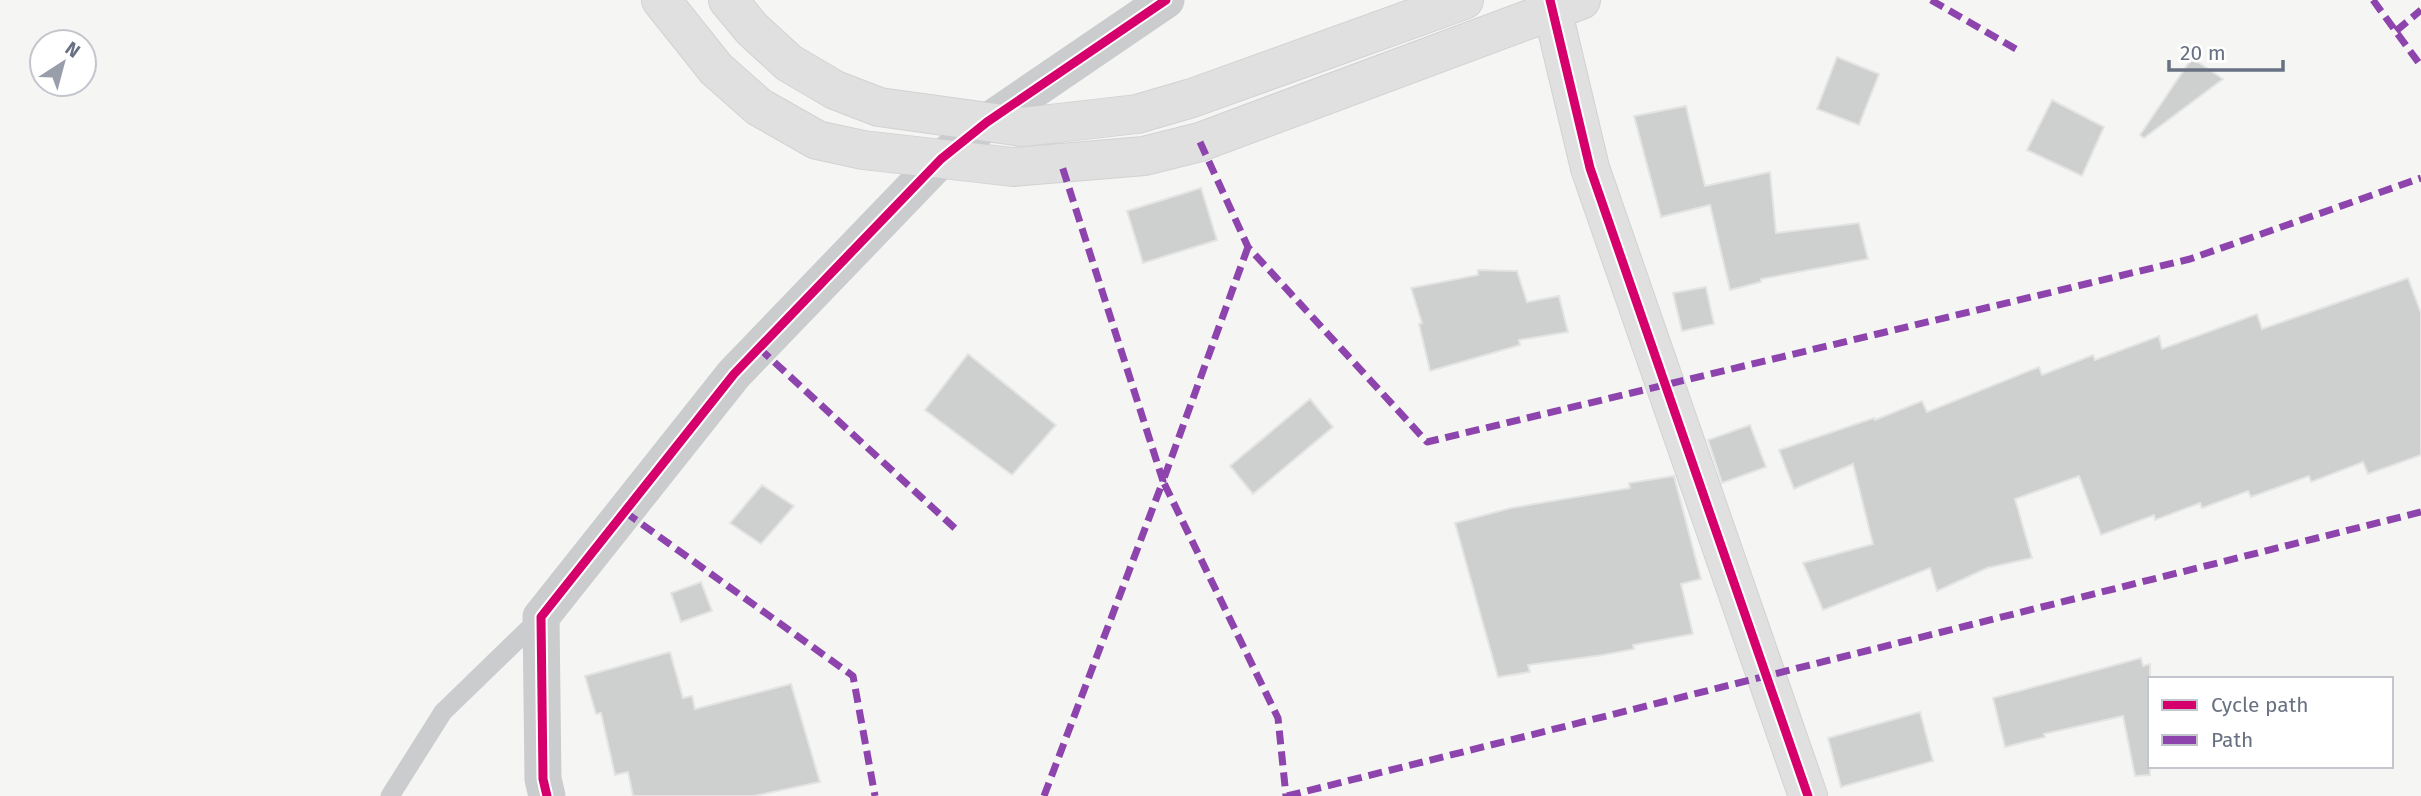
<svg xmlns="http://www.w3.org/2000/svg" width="2421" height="796" font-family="'Fira Sans',sans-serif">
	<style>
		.building { fill: #ced0d0; stroke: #e4e4e4; stroke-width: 2 }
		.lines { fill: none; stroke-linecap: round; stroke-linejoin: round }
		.secondary-casing { stroke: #d1d2d2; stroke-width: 40 }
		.lane { stroke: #cbccce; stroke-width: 19 }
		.street { stroke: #cbccce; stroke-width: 37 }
		.secondary { stroke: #e0e0e0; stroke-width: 38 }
		.quiet { stroke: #8e44ad; stroke-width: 7; stroke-dasharray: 14 7; stroke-linecap: butt }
		.cycleway-casing { stroke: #fff; stroke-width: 13 }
		.cycleway { stroke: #d6006c; stroke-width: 9 }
	</style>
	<rect width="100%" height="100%" fill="#f5f5f4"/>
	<path class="building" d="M 1837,57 L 1879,74 L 1859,125 L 1817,109 Z
		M 2192,58 L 2223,79 L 2144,138 L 2140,135 Z
		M 2052,100 L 2104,127 L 2082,176 L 2027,150 Z
		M 1686,106 L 1705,186 L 1770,172 L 1776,233 L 1859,223 L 1868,259 L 1761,279 L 1761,282 L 1730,290 L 1710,205 L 1661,217 L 1634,116 Z
		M 1201,188 L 1217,240 L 1143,263 L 1127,211 Z
		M 1478,270 L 1517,271 L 1527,302 L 1559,296 L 1568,332 L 1519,340 L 1520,345 L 1430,371 L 1419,324 L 1422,323 L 1411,288 L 1478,275 Z
		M 2408,278 L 2421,313 L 2421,455 L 2368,474 L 2363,462 L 2311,482 L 2309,476 L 2251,497 L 2248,491 L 2202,508 L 2200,503 L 2155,520 L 2154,515 L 2101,535 L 2079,476 L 2015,499 L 2032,558 L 1987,568 L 1937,591 L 1930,568 L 1823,610 L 1803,563 L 1873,544 L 1853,464 L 1794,489 L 1779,450 L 1874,418 L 1875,420 L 1922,401 L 1927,412 L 2039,367 L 2042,375 L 2093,355 L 2095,360 L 2159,336 L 2162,349 L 2257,314 L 2262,329 Z
		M 1706,287 L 1714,324 L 1682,331 L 1673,293 Z
		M 968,354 L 1056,425 L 1012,475 L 925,410 Z
		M 1310,399 L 1333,427 L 1253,494 L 1230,466 Z
		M 1750,425 L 1766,467 L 1722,483 L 1708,440 Z
		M 1674,476 L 1701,579 L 1681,584 L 1693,634 L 1633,645 L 1634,649 L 1603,655 L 1528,665 L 1530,672 L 1498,677 L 1455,523 L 1511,508 L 1630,488 L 1629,483 Z
		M 762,485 L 794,506 L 761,544 L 730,523 Z
		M 701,582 L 712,611 L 681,622 L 671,593 Z
		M 670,652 L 683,698 L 692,696 L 695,709 L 791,684 L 820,782 L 754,796 L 633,796 L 628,772 L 615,775 L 601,713 L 596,714 L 585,676 Z
		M 2141,658 L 2143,666 L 2150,664 L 2150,775 L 2135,776 L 2123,716 L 2044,734 L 2045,737 L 2005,747 L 1993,698 Z
		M 1920,712 L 1933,761 L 1841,787 L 1828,738 Z"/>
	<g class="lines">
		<defs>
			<path id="secondary" d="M 661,0 L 716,69 L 759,107 L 817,140 L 863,150 L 1013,167 L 1144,156 L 1200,142 L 1581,0
				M 728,0 L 752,29 L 789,63 L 835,90 L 879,107 L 1023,127 L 1137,114 L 1192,98 L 1464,0
				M 1550,0 L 1590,168 L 1808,796"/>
		</defs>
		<use href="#secondary" class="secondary-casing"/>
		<path class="lane" d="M 390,796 L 443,712 L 541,617"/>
		<path class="street" d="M 547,796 L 543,779 L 541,617 L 734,374 L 941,159 L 987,122 L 1166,0"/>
		<use href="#secondary" class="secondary"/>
		<path class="quiet" d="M 1931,0 L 2021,52
			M 2373,0 L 2421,66
			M 2396,31 L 2421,10
			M 1200,142 L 1248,247 L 1427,442 L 2190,259 L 2421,178
			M 1248,247 L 1163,481 L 1278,718 L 1286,796
			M 759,348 L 958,531
			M 625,512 L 853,676 L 875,796
			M 1044,796 L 1163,481 L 1061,163
			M 1287,796 L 2421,512"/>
		<defs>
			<path id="cycleway" d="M 1550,0 L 1590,168 L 1808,796
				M 547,796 L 543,779 L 541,617 L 734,374 L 941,159 L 987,122 L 1166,0"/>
		</defs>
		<use href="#cycleway" class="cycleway-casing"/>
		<use href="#cycleway" class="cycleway"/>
	</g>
	<rect x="2148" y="677" width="245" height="91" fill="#ffffff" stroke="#c3c6cd" stroke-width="2"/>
	<rect x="2162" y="700" width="35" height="10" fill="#d6006c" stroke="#c3c6cd" stroke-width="2"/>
	<text x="2211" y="712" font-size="21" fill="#687182">Cycle path</text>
	<rect x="2162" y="735" width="35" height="10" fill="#8e44ad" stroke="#c3c6cd" stroke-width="2"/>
	<text x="2211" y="747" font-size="21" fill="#687182">Path</text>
	<g transform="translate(63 63) rotate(36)"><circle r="33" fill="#ffffff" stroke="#c3c6cd" stroke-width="2"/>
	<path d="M0-5L12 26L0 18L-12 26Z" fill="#999faa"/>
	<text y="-10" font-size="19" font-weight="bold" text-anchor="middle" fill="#687182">N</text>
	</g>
	<path d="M2169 60v10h114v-10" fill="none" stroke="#687182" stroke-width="3.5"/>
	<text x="2180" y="60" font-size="21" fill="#687182" stroke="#ffffff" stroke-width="5" paint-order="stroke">20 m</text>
</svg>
